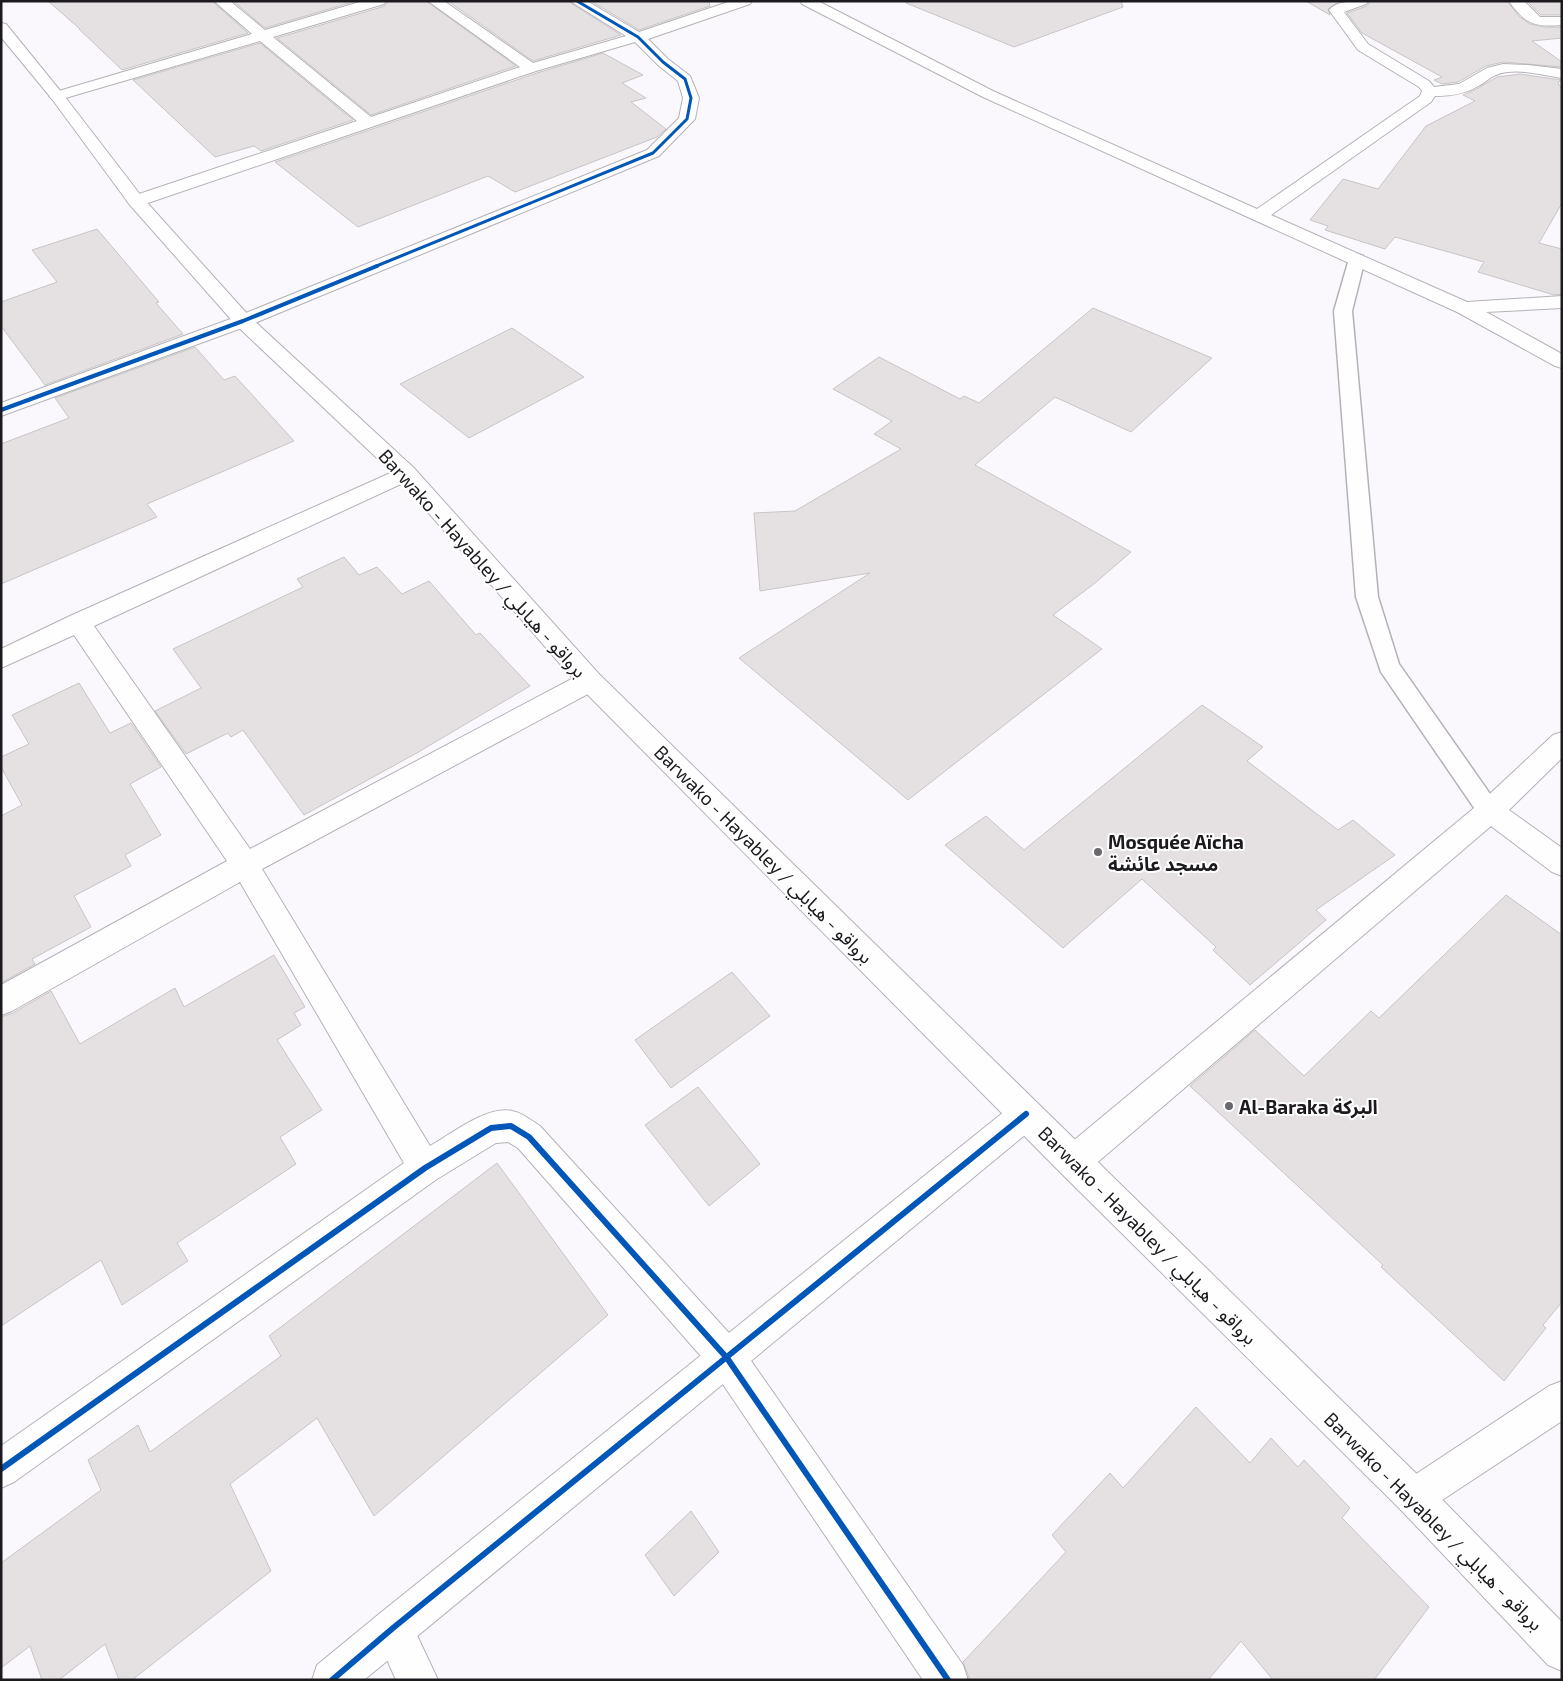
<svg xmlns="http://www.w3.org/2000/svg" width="1563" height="1681" font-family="'Exo 2','Noto Sans Arabic',sans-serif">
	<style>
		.building { fill: #e5e1e2; stroke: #c8c5c5 }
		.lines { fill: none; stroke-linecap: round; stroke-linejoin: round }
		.service-casing { stroke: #b4b2b7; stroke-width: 3 }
		.minor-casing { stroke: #b4b2b7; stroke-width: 2 }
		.tertiary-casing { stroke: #b4b2b7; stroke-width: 2 }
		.secondary-casing { stroke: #b4b2b7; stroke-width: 2 }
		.service { fill: #fefeff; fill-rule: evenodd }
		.minor { fill: #fefeff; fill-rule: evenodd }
		.tertiary { fill: #fefeff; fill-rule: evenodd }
		.secondary { fill: #fefeff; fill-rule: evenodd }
		.cycleway-far2-casing { stroke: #fff; stroke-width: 5 }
		.cycleway-far1-casing { stroke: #fff; stroke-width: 6 }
		.cycleway-casing { stroke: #fff; stroke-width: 9 }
		.cycleway-far2 { stroke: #0057b8; stroke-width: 3 }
		.cycleway-far1 { stroke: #0057b8; stroke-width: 4 }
		.cycleway { stroke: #0057b8; stroke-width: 6 }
		.poi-dot { fill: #6a686d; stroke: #fff; stroke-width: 2 }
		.labels { text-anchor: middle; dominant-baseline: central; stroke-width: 4; stroke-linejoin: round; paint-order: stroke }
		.street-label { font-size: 19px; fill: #1c1a1f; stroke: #fff }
		.poi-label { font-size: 19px; font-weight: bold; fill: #1c1a1f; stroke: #fff; text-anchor: start }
	</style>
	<rect width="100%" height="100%" fill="#faf8fd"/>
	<path class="building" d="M 48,1 L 212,1 L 248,33 L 122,70 L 79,29 L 80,29 Z
		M 233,1 L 356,1 L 265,28 Z
		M 388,1 L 426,1 L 516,66 L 371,115 L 277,38 L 385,6 Z
		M 448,1 L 568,1 L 621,35 L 533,61 Z
		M 591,1 L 709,1 L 710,6 L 639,30 Z
		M 907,1 L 1121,1 L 1123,7 L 1014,47 L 906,3 Z
		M 1306,1 L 1340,1 L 1328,9 L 1330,15 Z
		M 1370,1 L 1507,1 L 1519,16 L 1530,24 L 1544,27 L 1562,27 L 1562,38 L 1532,41 L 1562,62 L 1562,67 L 1503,62 L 1486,66 L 1458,82 L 1442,84 L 1434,80 L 1442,77 L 1362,33 L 1347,13 L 1367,6 Z
		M 1527,1 L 1562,1 L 1562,15 L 1541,15 Z
		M 260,43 L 353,120 L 261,151 L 254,146 L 215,157 L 133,80 Z
		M 603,53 L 643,75 L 622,83 L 646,98 L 631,102 L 666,129 L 657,137 L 515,192 L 488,176 L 358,227 L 275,162 L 537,73 Z
		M 1520,74 L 1561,80 L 1558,83 L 1562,89 L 1562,203 L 1539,243 L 1562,249 L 1562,294 L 1554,295 L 1478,272 L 1484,262 L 1395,237 L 1385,249 L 1325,230 L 1328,226 L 1310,220 L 1343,179 L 1378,189 L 1426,126 L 1475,101 L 1463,95 L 1475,90 L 1497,77 Z
		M 97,229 L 159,302 L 156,303 L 183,334 L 45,385 L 1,326 L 1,302 L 57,282 L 32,250 Z
		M 1093,308 L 1212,358 L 1131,432 L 1055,397 L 975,465 L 1131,552 L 1095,583 L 1053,615 L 1102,649 L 908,800 L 739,658 L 870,573 L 760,591 L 754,513 L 795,511 L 901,449 L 874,434 L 892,421 L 833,389 L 879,357 L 960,399 L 964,396 L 979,403 Z
		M 512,328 L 584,377 L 469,438 L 400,384 Z
		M 195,347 L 224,380 L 235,376 L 294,441 L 147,504 L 157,517 L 1,584 L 1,444 L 69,418 L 55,398 Z
		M 344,557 L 359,575 L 377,567 L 402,594 L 429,581 L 476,635 L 480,633 L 530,686 L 415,754 L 304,815 L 243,730 L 231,737 L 228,733 L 186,754 L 155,711 L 201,688 L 173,649 L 303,587 L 297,579 Z
		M 79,683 L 110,733 L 131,723 L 161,767 L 130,784 L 161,835 L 125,855 L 131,866 L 74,896 L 91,927 L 32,959 L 35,964 L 1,983 L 1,816 L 22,805 L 1,767 L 1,757 L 29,744 L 12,715 Z
		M 1202,705 L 1263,747 L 1247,761 L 1338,830 L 1353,820 L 1395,855 L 1316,910 L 1326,920 L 1250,985 L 1213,950 L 1216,947 L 1142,879 L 1063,948 L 945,845 L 986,816 L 1024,850 Z
		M 1506,895 L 1562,935 L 1562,1302 L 1543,1325 L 1546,1328 L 1504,1381 L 1381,1267 L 1383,1265 L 1190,1086 L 1255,1030 L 1304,1076 L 1371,1011 L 1379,1018 Z
		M 274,955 L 305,1007 L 294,1013 L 301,1025 L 277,1040 L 322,1110 L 280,1137 L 296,1164 L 177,1243 L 188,1261 L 122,1305 L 101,1260 L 1,1326 L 1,1017 L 13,1013 L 51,991 L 80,1044 L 175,988 L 184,1007 Z
		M 732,972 L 770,1016 L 671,1088 L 635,1040 Z
		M 698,1087 L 760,1164 L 709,1206 L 645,1125 Z
		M 497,1163 L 608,1315 L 374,1516 L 317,1418 L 230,1484 L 271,1571 L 132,1680 L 119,1680 L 105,1644 L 59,1680 L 42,1680 L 30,1646 L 1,1668 L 1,1563 L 101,1490 L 88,1460 L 138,1425 L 150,1452 L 281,1356 L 269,1336 Z
		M 1196,1407 L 1250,1463 L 1271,1438 L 1298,1467 L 1304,1460 L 1350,1508 L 1342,1518 L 1429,1607 L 1374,1680 L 1273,1680 L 1241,1641 L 1208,1680 L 970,1680 L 963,1662 L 1066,1552 L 1052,1535 L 1110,1473 L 1123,1488 Z
		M 691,1511 L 719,1552 L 674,1596 L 645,1555 Z"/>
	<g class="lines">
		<defs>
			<path id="service" d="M 1357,254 L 1363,256 L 1365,259 L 1352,311 L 1378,597 L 1399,664 L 1502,811 L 1499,818 L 1490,821 L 1481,818 L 1381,672 L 1356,597 L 1334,311 L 1349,259 L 1351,256 Z"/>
			<path id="minor" d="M 214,1 L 230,1 L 265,30 L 363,1 L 386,1 L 384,4 L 273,37 L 371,117 L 520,67 L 428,1 L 444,1 L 533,63 L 626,36 L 570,1 L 587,1 L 639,32 L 731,1 L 752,1 L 750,4 L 648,39 L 668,59 L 690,76 L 699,98 L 695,119 L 659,156 L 250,325 L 1,416 L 1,403 L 236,317 L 647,150 L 679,118 L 683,98 L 678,81 L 658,65 L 635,42 L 536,71 L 142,205 L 136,206 L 130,205 L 127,201 L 130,197 L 357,121 L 260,41 L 62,99 L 52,99 L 49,96 L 52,93 L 252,34 Z
				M 800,1 L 818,1 L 993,91 L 1257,209 L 1420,96 L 1422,91 L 1419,87 L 1358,50 L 1329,10 C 1338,0 1355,1 1368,1 L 1366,4 L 1344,12 L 1368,44 L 1429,81 L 1434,87 L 1459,84 L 1487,68 L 1503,64 L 1528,65 L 1562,69 L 1562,78 C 1542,75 1515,67 1496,75 C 1490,77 1486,82 1480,85 C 1466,94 1451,96 1435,96 L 1431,102 L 1271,215 L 1467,302 L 1562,296 L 1562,308 L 1486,312 L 1562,354 L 1562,368 L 1555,366 L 1457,312 L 983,97 L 802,4 Z
				M 1509,1 L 1524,1 L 1540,17 L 1562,17 L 1562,25 C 1534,27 1525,24 1509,1 Z
				M 406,466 L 414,468 L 417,473 L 414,478 L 94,626 L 250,849 L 581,674 L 590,672 L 599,674 L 602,681 L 599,688 L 262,869 L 430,1146 C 451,1134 488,1105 512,1111 C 523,1113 532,1121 540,1126 L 740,1345 L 963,1665 L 968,1680 L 923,1680 L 714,1371 L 518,1148 L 508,1142 L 496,1143 L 437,1179 L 14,1482 L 1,1488 L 1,1446 L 404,1163 L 240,882 L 12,1011 L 1,1015 L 1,985 L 227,861 L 74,635 L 1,668 L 1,649 L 70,616 Z
				M 1562,732 L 1562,758 L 1509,810 L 1562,848 L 1562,876 L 1552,872 L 1491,826 L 1085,1173 L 1073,1178 L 1061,1173 L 1057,1162 L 1061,1151 L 1480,803 L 1553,735 Z
				M 1562,1381 L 1562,1421 L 1427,1510 L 1414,1516 L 1401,1510 L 1395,1497 L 1401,1484 L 1549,1386 Z
				M 393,1608 L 407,1614 L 438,1680 L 396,1680 L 373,1628 L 379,1614 Z"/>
			<path id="tertiary" d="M 1026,1099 L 1037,1103 L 1042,1114 L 1037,1125 L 364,1680 L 312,1680 L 317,1665 L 379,1614 L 1015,1103 Z"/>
			<path id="secondary" d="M 1,23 L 6,24 L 62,93 L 142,197 L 250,317 L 414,468 L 599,674 L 1427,1484 L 1562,1622 L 1562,1671 L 1548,1665 L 1401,1510 L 1061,1173 L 581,688 L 398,478 L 236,325 L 130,205 L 52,99 L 1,37 Z"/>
		</defs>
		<use href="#service" class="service-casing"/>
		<use href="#minor" class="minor-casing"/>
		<use href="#tertiary" class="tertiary-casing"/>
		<use href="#secondary" class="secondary-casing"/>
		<use href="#service" class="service"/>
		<use href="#minor" class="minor"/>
		<use href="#tertiary" class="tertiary"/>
		<use href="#secondary" class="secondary"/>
		<defs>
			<path id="cycleway-far2" d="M 374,267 L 653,153 L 687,119 L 691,98 L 685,79 L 663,62 L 638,37 L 577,1"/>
			<path id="cycleway-far1" d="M 1,410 L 243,321 L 377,266"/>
			<path id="cycleway" d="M 1,1469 L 425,1168 L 491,1128 L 511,1126 L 529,1137 L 727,1358 L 948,1680
				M 332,1680 L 393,1628 L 1026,1114"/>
		</defs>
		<use href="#cycleway-far2" class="cycleway-far2-casing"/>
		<use href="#cycleway-far1" class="cycleway-far1-casing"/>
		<use href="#cycleway" class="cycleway-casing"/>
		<use href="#cycleway-far2" class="cycleway-far2"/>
		<use href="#cycleway-far1" class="cycleway-far1"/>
		<use href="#cycleway" class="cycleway"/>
	</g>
	<g class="poi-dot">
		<circle cx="1098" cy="852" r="5"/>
		<circle cx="1229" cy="1106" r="5"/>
	</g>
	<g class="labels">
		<g class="street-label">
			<text transform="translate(483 563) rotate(48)">Barwako - Hayabley / برواقو - هيابلي</text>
			<text transform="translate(764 854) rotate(45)">Barwako - Hayabley / برواقو - هيابلي</text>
			<text transform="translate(1148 1235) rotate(45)">Barwako - Hayabley / برواقو - هيابلي</text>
			<text transform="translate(1434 1521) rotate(45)">Barwako - Hayabley / برواقو - هيابلي</text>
		</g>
		<g class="poi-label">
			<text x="1108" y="841">Mosquée Aïcha<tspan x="1108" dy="22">مسجد عائشة</tspan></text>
			<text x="1239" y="1106">Al-Baraka البركة</text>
		</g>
	</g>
	<rect width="1563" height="1681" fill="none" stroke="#1c1a1f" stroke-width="5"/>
</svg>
